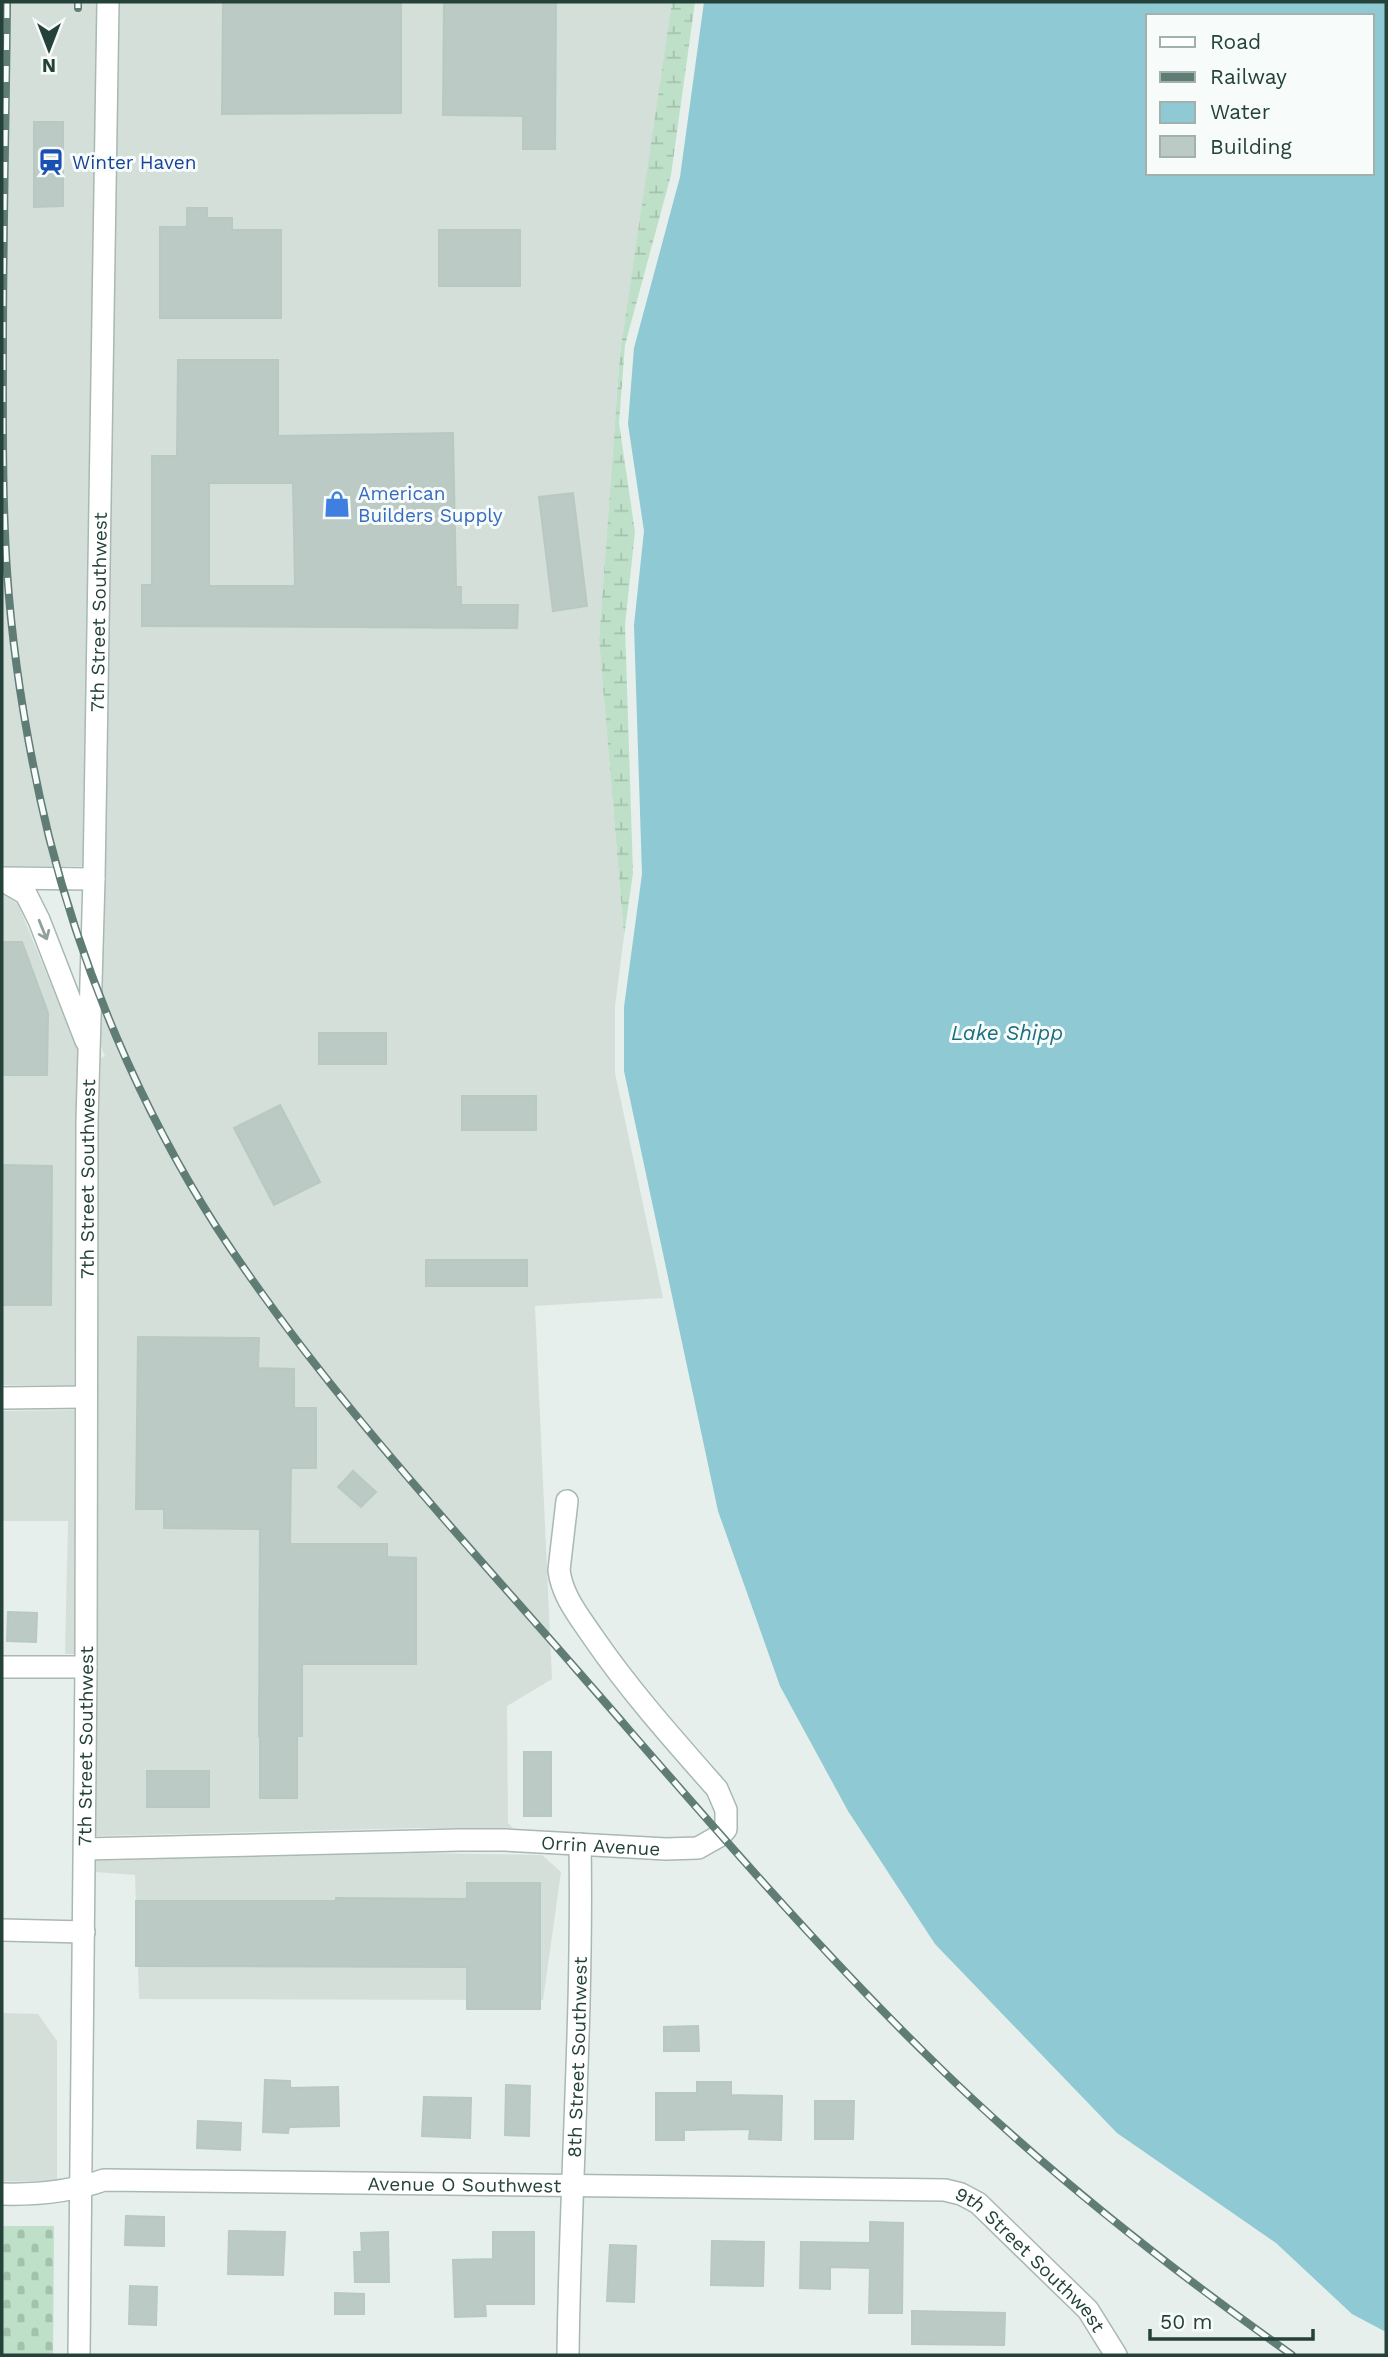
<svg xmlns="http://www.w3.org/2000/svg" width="1388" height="2357" font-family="'Work Sans',sans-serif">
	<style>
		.built { fill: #d4dfda }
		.wetland { fill: url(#wetland-marsh) }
		.cemetery { fill: url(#cemetery-stones) }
		.water { fill: #8ec9d4; fill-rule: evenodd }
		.building { fill: #bbcac4; stroke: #b8c9c2; stroke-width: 2; fill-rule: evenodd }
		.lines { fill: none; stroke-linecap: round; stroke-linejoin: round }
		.minor-casing { stroke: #a8b8b2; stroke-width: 24 }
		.minor { stroke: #fff; stroke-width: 21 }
		.rail-casing { stroke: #5f7d75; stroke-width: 8 }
		.rail { stroke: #f7fbf9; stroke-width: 5; stroke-dasharray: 16; stroke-linecap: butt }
		.oneway { stroke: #92a09c }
		.labels { text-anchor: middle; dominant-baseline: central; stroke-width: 6; stroke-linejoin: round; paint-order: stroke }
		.transit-label { font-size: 19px; fill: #164399; stroke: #f7fbf9; text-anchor: start }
		.shop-label { font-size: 19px; fill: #366cbe; stroke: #f7fbf9; text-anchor: start }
		.street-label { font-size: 19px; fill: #24423a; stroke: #f7fbf9 }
		.water-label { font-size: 21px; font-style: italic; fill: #1c6f80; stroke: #f7fbf9 }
	</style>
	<defs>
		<pattern id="wetland-marsh" width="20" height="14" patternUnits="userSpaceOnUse" patternTransform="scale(1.75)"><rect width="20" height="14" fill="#bfe0c8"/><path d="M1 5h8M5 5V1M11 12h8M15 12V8" fill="none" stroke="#a4c1ad"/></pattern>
		<pattern id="cemetery-stones" width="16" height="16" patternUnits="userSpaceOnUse" patternTransform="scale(1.75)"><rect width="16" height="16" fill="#bfe0c8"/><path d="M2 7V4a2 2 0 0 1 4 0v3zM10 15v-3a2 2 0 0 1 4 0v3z" fill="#a4c1ad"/></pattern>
	</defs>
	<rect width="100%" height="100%" fill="#e6efeb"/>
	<path class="built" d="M 2,2 L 97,2 L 83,866 L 2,866 Z
		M 119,2 L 672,2 L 659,97 L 620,353 L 599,640 L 624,936 L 615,1006 L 615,1073 L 663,1298 L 535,1306 L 552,1679 L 507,1706 L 508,1823 L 513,1828 L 420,1828 L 96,1836 L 99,1122 L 101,1058 L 105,1056 L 101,1047 Z
		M 2,894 L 18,904 L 78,1051 L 74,1385 L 2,1385 Z
		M 74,1410 L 75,1654 L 65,1654 L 68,1521 L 2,1521 L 2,1411 Z
		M 420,1853 L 542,1855 L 561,1872 L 543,2000 L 139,1999 L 135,1875 L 95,1872 L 96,1861 Z
		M 2,2013 L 38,2014 L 57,2041 L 57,2179 L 41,2182 L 2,2181 Z"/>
	<path class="wetland" d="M 672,2 L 695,2 L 671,175 L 625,345 L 619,423 L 635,532 L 625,625 L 633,873 L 624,936 L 599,640 L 620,353 Z"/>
	<path class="cemetery" d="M 2,2226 L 54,2226 L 53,2355 L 2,2355 Z"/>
	<path class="water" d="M 704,2 L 1386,2 L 1386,2332 L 1352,2314 L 1276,2243 L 1117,2133 L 935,1944 L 848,1811 L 780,1686 L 718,1511 L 624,1071 L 624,1007 L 642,874 L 634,625 L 644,531 L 628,424 L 634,348 L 680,177 ZM 1148,16 L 1372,16 L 1372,173 L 1148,173 Z"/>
	<path class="building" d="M 223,2 L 401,2 L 401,113 L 222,114 Z
		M 444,2 L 556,2 L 555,149 L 523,149 L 523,116 L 443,115 Z
		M 34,122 L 63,122 L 63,206 L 34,207 Z
		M 187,208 L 207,208 L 207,218 L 232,218 L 232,230 L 281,230 L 281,318 L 160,318 L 160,227 L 187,227 Z
		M 439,230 L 520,230 L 520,286 L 439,286 Z
		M 178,360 L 278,360 L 278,436 L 453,433 L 456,587 L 461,587 L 461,605 L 518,605 L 517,628 L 142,626 L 142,585 L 152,585 L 152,456 L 177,456 ZM 209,483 L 293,483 L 295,586 L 209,586 Z
		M 573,493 L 587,606 L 553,611 L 539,497 Z
		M 2,942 L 22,942 L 48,1013 L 47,1075 L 2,1075 Z
		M 319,1033 L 386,1033 L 386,1064 L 319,1064 Z
		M 462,1096 L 536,1096 L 536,1130 L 462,1130 Z
		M 280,1105 L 320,1182 L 274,1205 L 234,1128 Z
		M 2,1165 L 52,1166 L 51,1305 L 2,1305 Z
		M 426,1260 L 527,1260 L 527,1286 L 426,1286 Z
		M 138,1337 L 259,1338 L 258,1368 L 294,1369 L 294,1408 L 316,1408 L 316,1468 L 291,1468 L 290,1544 L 387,1544 L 387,1557 L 416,1558 L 416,1664 L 302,1664 L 302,1736 L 297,1736 L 297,1798 L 260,1798 L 260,1736 L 259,1736 L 260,1529 L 164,1528 L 164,1509 L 136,1509 Z
		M 353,1471 L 376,1492 L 361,1507 L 338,1487 Z
		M 8,1612 L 37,1613 L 36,1642 L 7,1641 Z
		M 524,1752 L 551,1752 L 551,1816 L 524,1816 Z
		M 147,1771 L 209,1771 L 209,1807 L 147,1807 Z
		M 467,1883 L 540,1883 L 540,2009 L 467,2009 L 467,1967 L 136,1966 L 136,1901 L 336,1901 L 336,1898 L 467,1899 Z
		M 698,2026 L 699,2051 L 664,2051 L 664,2027 Z
		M 265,2080 L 290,2081 L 290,2088 L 338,2087 L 339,2126 L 289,2127 L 288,2133 L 263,2132 Z
		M 697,2082 L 731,2082 L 731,2095 L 782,2096 L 781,2140 L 749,2139 L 750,2129 L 684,2130 L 684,2140 L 656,2140 L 656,2093 L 697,2093 Z
		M 506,2085 L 530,2086 L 529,2136 L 505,2135 Z
		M 424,2097 L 471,2098 L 470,2138 L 422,2136 Z
		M 815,2101 L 854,2101 L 853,2139 L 815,2139 Z
		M 198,2121 L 241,2123 L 240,2150 L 197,2148 Z
		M 126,2216 L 164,2217 L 164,2246 L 125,2245 Z
		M 870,2222 L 903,2223 L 902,2313 L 869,2313 L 870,2268 L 830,2267 L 830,2289 L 800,2288 L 801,2242 L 870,2243 Z
		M 229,2231 L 285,2232 L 283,2275 L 228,2274 Z
		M 388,2232 L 389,2282 L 355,2282 L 354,2252 L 362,2252 L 361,2233 Z
		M 493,2232 L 534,2232 L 534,2304 L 485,2304 L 486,2316 L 455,2317 L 453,2260 L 493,2259 Z
		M 712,2241 L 764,2242 L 763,2286 L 711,2285 Z
		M 610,2245 L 636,2246 L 634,2302 L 607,2301 Z
		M 130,2286 L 157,2287 L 156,2325 L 129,2324 Z
		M 335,2293 L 364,2294 L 364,2314 L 335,2314 Z
		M 912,2311 L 1005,2313 L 1004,2345 L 912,2344 Z"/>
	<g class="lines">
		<defs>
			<g id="minor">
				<path d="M 2,878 L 94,879"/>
				<path d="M 2,880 L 26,894 L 39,920 L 86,1041"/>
				<path d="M 2,1398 L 86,1397"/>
				<path d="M 2,1667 L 86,1667"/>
				<path id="s1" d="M 85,1849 L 459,1840 L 505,1840 L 666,1849 L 698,1848 L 721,1835 L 726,1829 L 726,1810 L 717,1789 C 674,1740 630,1691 593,1637 C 579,1616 562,1596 559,1570 L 567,1501"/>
				<path d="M 2,1930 L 84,1932"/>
				<path id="s2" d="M 2,2194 C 37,2195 70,2192 104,2180 L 945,2190 L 961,2194 L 978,2203 L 1088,2310 L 1116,2355"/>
				<path id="s3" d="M 79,2355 L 86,1667 L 87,1121 L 94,879 L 108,2"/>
				<path id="s4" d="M 568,2355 C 570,2185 583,2015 580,1844"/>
			</g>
		</defs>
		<use href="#minor" class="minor-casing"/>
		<use href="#minor" class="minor"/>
		<defs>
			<path id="rail" d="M 7,2 C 6,116 3,229 3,343 C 3,419 2,495 7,571 C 13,660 28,750 49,837 C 83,973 141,1109 217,1228 C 320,1386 452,1527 576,1669 C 694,1804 811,1943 940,2068 C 1049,2174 1168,2267 1292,2355
				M 78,2 L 78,8"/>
		</defs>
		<use href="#rail" class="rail-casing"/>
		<use href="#rail" class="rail"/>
	</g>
	<defs><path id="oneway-shaft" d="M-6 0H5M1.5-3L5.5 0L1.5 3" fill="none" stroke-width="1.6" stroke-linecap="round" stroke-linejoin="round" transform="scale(1.75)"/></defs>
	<use class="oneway" href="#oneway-shaft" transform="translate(43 930) rotate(68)"/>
	<defs>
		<symbol id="station-bare" viewBox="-9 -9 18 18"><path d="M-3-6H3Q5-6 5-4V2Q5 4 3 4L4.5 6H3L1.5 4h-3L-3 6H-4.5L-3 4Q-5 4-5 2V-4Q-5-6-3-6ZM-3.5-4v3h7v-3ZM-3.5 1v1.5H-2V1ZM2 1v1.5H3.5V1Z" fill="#1a4fb4" stroke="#f7fbf9" stroke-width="2.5" paint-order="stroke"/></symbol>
		<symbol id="shop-bare" viewBox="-9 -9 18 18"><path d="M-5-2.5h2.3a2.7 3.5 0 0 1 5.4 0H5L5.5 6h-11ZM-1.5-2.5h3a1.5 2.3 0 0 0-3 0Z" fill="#3f7fe0" stroke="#f7fbf9" stroke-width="2.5" paint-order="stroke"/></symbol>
	</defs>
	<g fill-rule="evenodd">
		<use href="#station-bare" x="32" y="143" width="38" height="38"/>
		<use href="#shop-bare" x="318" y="485" width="38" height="38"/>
	</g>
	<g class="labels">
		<g class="transit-label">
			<text x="72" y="162">Winter Haven</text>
		</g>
		<g class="shop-label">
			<text x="358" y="493">American<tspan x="358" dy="22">Builders Supply</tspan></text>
		</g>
		<g class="street-label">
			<text stroke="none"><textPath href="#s3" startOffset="1743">7th Street Southwest</textPath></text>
			<text stroke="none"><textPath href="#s3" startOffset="1176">7th Street Southwest</textPath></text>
			<text stroke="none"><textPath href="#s3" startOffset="609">7th Street Southwest</textPath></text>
			<text stroke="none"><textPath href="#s1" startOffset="516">Orrin Avenue</textPath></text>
			<text stroke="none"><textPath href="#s4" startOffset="298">8th Street Southwest</textPath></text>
			<text stroke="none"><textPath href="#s2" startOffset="464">Avenue O Southwest</textPath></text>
			<text stroke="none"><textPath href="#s2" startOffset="1057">9th Street Southwest</textPath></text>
		</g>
		<g class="water-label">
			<text x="1007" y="1032">Lake Shipp</text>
		</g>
	</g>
	<rect width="1388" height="2357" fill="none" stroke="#24423a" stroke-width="7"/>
	<rect x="1146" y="14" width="228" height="161" fill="#f7fbf9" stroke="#a3b1ad" stroke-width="2"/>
	<rect x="1160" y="37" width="35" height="10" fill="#ffffff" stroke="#a3b1ad" stroke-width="2"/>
	<text x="1210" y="49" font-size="21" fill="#24423a">Road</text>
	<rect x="1160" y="72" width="35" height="10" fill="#5f7d75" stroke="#a3b1ad" stroke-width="2"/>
	<text x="1210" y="84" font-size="21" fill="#24423a">Railway</text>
	<rect x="1160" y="102" width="35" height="21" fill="#8ec9d4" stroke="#a3b1ad" stroke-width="2"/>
	<text x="1210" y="119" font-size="21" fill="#24423a">Water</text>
	<rect x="1160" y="136" width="35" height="21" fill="#bbcac4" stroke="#a3b1ad" stroke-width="2"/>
	<text x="1210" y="154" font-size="21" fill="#24423a">Building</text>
	<g transform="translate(49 49) rotate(180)" stroke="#f7fbf9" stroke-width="5" paint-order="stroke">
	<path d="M0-5L12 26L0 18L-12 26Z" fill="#24423a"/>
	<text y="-10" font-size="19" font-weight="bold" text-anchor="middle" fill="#24423a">N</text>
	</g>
	<path d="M1150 2329v10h163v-10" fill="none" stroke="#24423a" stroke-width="3.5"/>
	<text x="1160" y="2329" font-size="21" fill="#24423a" stroke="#f7fbf9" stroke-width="5" paint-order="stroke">50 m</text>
</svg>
